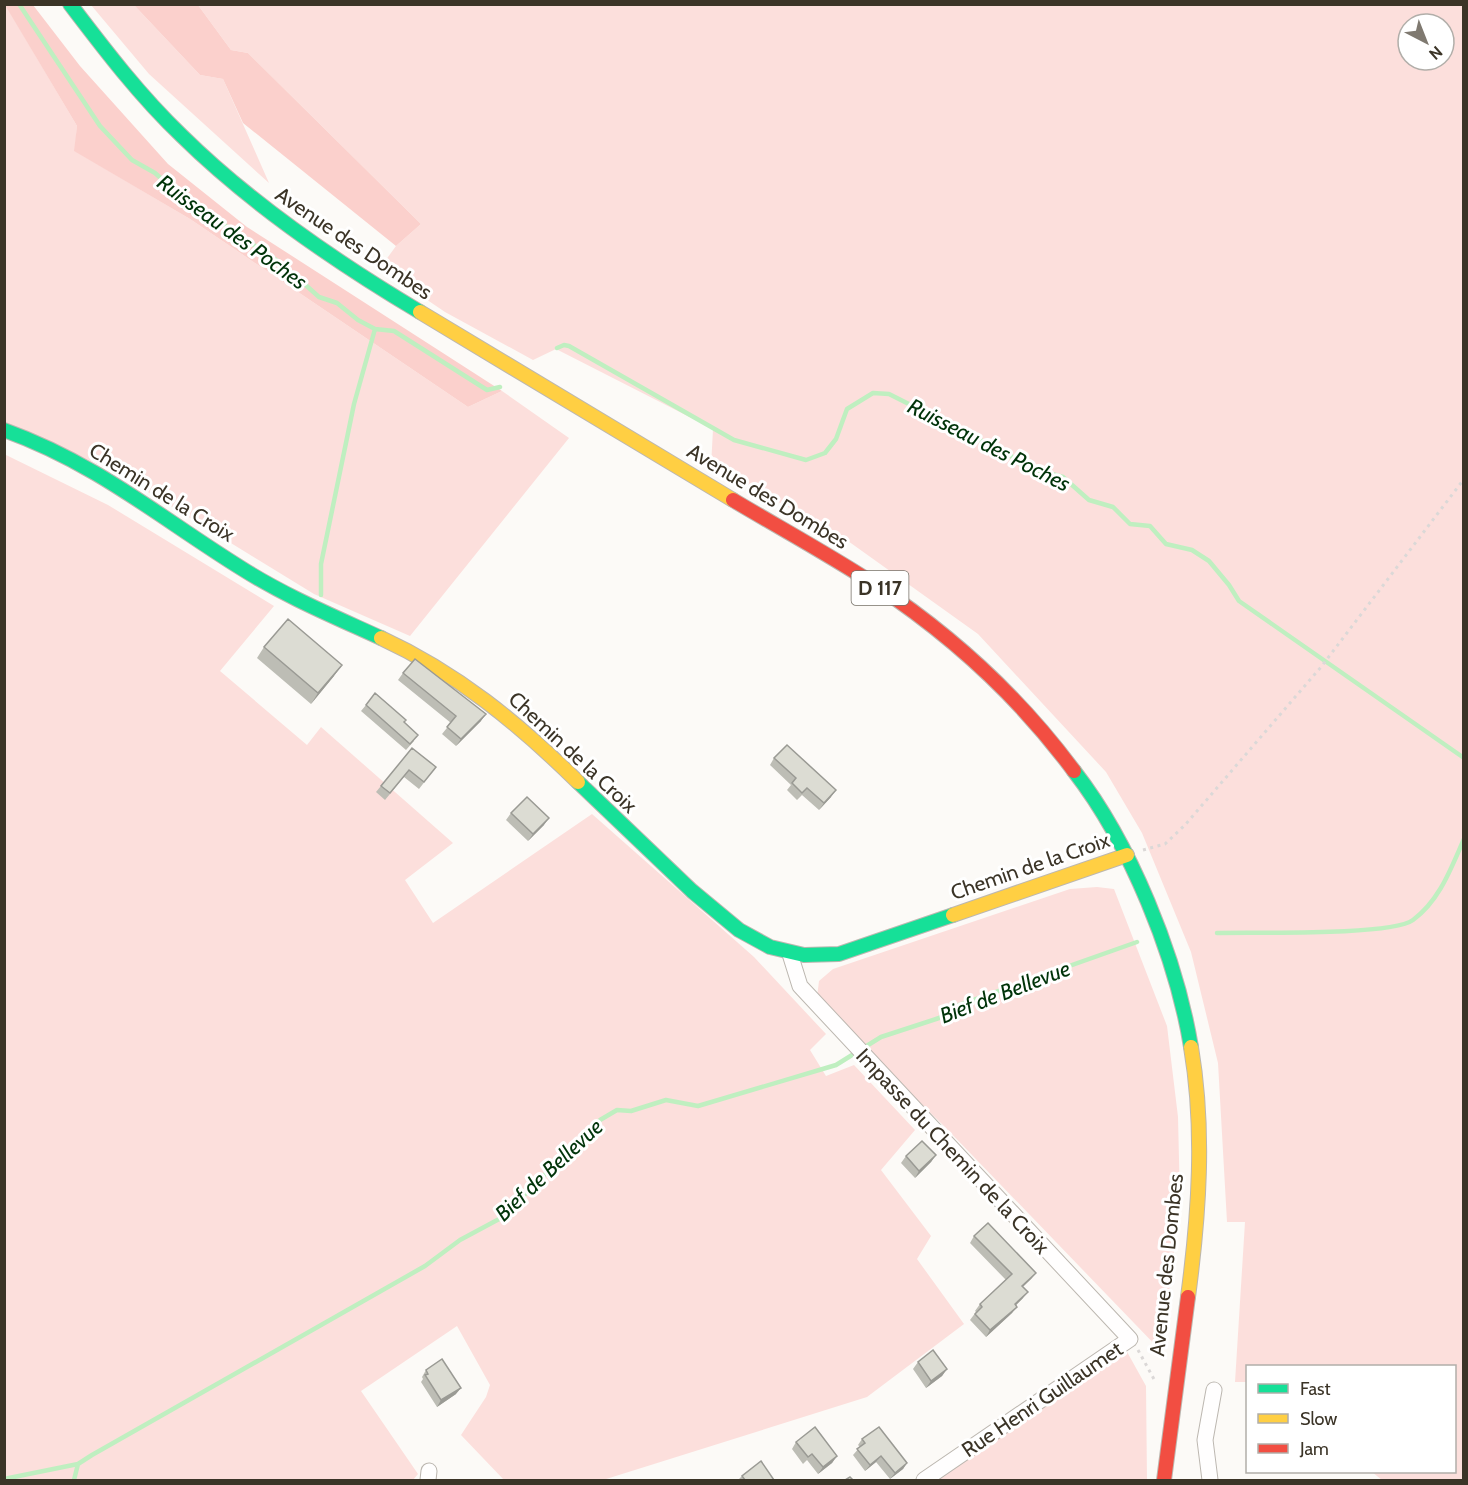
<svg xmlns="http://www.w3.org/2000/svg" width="1468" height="1485" font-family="Cabin,sans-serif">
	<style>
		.green { fill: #fcdfdc; fill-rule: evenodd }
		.forest { fill: #fbd0cc }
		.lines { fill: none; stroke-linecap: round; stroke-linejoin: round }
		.stream { stroke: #bfefc0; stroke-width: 4.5 }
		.street-casing { stroke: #bcb7b0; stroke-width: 17 }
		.fast-casing { stroke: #bcb7b0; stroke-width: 16 }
		.slow-casing { stroke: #bcb7b0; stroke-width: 16 }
		.jam-casing { stroke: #bcb7b0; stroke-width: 16 }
		.path { stroke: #dbd8d7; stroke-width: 3; stroke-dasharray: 3 4.5; stroke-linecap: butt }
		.street { stroke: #fffefe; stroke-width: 15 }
		.fast { stroke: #16e098; stroke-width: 14 }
		.slow { stroke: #ffcf43; stroke-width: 14 }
		.jam { stroke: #f24e42; stroke-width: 14 }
		.wall { fill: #bdbdb5 }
		.shaded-wall { fill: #9a9a94 }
		.building { fill: #dcdcd3; stroke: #9a9a94; stroke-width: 1.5 }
		.labels { text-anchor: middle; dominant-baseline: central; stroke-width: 6; stroke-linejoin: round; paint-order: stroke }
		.shield { fill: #fff; stroke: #767168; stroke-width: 1.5 }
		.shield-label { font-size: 20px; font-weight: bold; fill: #3b3427 }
		.street-label { font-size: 21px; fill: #3b3427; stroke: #fff }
		.water-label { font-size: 22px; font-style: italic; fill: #003309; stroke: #fff }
	</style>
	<rect width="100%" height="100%" fill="#fcfaf7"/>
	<path class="green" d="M 5,4 L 77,126 L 75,151 L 190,219 L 468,407 L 502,391 L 569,438 L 410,636 L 314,594 L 117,473 L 5,422 Z
		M 91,5 L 134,5 L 200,75 L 223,79 L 269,183 L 149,74 Z
		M 198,5 L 1463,5 L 1463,1480 L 1382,1480 L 1372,1472 L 1454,1472 L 1454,1366 L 1248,1366 L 1247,1382 L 1235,1382 L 1245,1222 L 1227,1222 L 1218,1063 L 1191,952 L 1142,833 L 1106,772 L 978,634 L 834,531 L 711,467 L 713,429 L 556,349 L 533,360 L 445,312 L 380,268 L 396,246 L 421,224 L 248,53 L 231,50 ZM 1408,24 L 1444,24 L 1444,60 L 1408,60 Z
		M 4,454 L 108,505 L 274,606 L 220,671 L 307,745 L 321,727 L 453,843 L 405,880 L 433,923 L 592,814 L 754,957 L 826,1034 L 810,1050 L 826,1076 L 854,1065 L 915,1130 L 881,1170 L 931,1236 L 917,1259 L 964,1324 L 867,1397 L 603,1480 L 504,1480 L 461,1435 L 486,1397 L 490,1385 L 457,1326 L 361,1391 L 418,1474 L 413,1480 L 5,1480 Z
		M 1097,887 L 1114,889 L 1167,1026 L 1178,1117 L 1180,1201 L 1162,1352 L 945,1127 L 843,1028 L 817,997 L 819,981 L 833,969 L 1070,889 Z
		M 1126,1350 L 1146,1386 L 1147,1480 L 935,1480 Z"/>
	<path class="forest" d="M 5,5 L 33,5 L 80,66 L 168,164 L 247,227 L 502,391 L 468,407 L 190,219 L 74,151 L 77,126 Z
		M 134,5 L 198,5 L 231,50 L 248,53 L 421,224 L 396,246 L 243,123 L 223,79 L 200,75 Z"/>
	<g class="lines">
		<path class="stream" d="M 19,4 L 100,126 L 132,160 L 155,173 L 181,196 L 282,264 L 319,297 L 337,303 L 358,320 L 375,329 L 394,331 L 487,390 L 500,387
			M 557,348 L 564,345 L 569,346 L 734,440 L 806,460 L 825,453 L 836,439 L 847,409 L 873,393 L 889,394 L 1010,455 L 1022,466 L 1063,477 L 1089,500 L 1113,507 L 1130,524 L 1150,526 L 1166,544 L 1192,550 L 1209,561 L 1229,585 L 1239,601 L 1464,758
			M 321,595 L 321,564 L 354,404 L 375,329
			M 1217,933 C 1252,932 1391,936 1413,920 C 1440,900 1451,868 1464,839
			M 4,1479 L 78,1464
			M 74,1480 L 78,1464 L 92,1455 L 425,1266 L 460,1240 L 501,1218 L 600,1120 L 617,1110 L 631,1111 L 666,1100 L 698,1106 L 836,1065 L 881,1037 L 939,1018 L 956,1006 L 1137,942"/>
		<defs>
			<path id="street" d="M 790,954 L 800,986 L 1130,1339 L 924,1480
				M 428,1480 L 429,1471
				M 1210,1480 L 1205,1440 L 1214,1390"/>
			<path id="fast" d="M 70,4 C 105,50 140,96 182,136 C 252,205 336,262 420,312
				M 4,430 C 98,464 159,517 241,568 C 285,596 333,616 381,638
				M 1074,771 C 1130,843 1176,956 1191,1047
				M 578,782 L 692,891 L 739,930 L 770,947 L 804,955 L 839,954 L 953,915"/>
			<path id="slow" d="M 420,312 L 733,500
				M 381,638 C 457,673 518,723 578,782
				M 953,915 L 1127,855
				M 1188,1297 C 1199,1214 1205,1130 1191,1047"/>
			<path id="jam" d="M 733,500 C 780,528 828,554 874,584 C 950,634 1020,698 1074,771
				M 1164,1480 L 1188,1297"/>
		</defs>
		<use href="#street" class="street-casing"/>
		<use href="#fast" class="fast-casing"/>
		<use href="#slow" class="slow-casing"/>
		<use href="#jam" class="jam-casing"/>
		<path class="path" d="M 1143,850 L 1165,844 L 1185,825 L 1321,667 L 1464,479
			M 1138,1350 L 1155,1381"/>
		<use href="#street" class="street"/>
		<use href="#fast" class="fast"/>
		<use href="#slow" class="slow"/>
		<use href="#jam" class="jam"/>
	</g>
	<path class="wall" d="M 264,647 L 334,676 L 311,704 L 257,658 Z
		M 403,673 L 481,721 L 456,746 L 442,734 L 451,723 L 398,680 Z
		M 366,705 L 414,741 L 406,750 L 361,711 Z
		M 412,748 L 436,767 L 419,789 L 404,777 L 385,800 L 376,792 Z
		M 774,758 L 831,797 L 819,810 L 802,795 L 797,800 L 787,790 L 791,785 L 770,765 Z
		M 511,813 L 544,825 L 528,841 L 506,820 Z
		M 936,1155 L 931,1162 L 915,1178 L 901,1163 L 906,1156 Z
		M 974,1236 L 1036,1273 L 1031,1279 L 1023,1287 L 1023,1298 L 1016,1305 L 1012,1313 L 986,1337 L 970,1320 L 976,1312 L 975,1311 L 980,1304 L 1006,1280 L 970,1243 Z
		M 918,1362 L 947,1369 L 942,1376 L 926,1388 L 913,1369 Z
		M 426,1370 L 456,1394 L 437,1407 L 421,1382 L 423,1379 L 422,1377 Z
		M 862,1439 L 907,1463 L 903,1469 L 890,1479 L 876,1462 L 865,1471 L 853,1455 L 860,1447 L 858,1445 Z
		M 796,1442 L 837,1456 L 832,1463 L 818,1474 L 807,1460 L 803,1464 L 792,1449 Z
		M 742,1476 L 774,1480 L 738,1480 Z"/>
	<path class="shaded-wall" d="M 342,665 L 334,676 L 311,704 L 318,693 Z
		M 486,714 L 481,721 L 456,746 L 461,739 Z
		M 836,790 L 831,797 L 819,810 L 824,803 Z
		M 549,818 L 544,825 L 528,841 L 533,834 Z
		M 936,1155 L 931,1162 L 915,1178 L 919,1171 Z
		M 1036,1273 L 1031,1279 L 1017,1292 L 1022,1286 Z
		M 1028,1292 L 1023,1298 L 1010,1311 L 1015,1304 Z
		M 1017,1307 L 1012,1313 L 986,1337 L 990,1330 Z
		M 947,1369 L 942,1376 L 926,1388 L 931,1381 Z
		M 461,1388 L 456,1394 L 437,1407 L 441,1400 Z
		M 837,1456 L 832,1463 L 818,1474 L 823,1467 Z
		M 881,1456 L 876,1462 L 865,1471 L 870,1465 Z
		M 907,1463 L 903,1469 L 890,1479 L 895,1473 Z"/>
	<path class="building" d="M 288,619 L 342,665 L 318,693 L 264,647 Z
		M 415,659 L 486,714 L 461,739 L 447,727 L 456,716 L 403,673 Z
		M 375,693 L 406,720 L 404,722 L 418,735 L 410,744 L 366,705 Z
		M 787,745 L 836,790 L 824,803 L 807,788 L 802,793 L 792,783 L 796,778 L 774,758 Z
		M 412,748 L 436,767 L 424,782 L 409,770 L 390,793 L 381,786 Z
		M 527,797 L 549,818 L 533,834 L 511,813 Z
		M 922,1141 L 936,1155 L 919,1171 L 906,1156 Z
		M 988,1223 L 1036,1273 L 1022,1286 L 1028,1292 L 1015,1304 L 1017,1307 L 990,1330 L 975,1314 L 982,1307 L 980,1304 L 1012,1274 L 974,1236 Z
		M 933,1350 L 947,1369 L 931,1381 L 918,1362 Z
		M 442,1359 L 461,1388 L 441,1400 L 425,1375 L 428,1374 L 426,1370 Z
		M 815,1427 L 837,1456 L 823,1467 L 812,1454 L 808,1457 L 796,1442 Z
		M 879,1427 L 907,1463 L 895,1473 L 881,1456 L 870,1465 L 857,1449 L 865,1443 L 862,1439 Z
		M 761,1461 L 774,1480 L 745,1480 L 742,1476 Z
		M 850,1477 L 853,1480 L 845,1480 Z"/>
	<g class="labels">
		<rect class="shield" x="851.5" y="571" width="57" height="34" rx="4.5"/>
		<g class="shield-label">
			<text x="880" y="588">D 117</text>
		</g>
		<g class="street-label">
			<text transform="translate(354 243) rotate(34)">Avenue des Dombes</text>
			<text transform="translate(162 492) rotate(32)">Chemin de la Croix</text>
			<text transform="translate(768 496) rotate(31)">Avenue des Dombes</text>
			<text transform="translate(573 752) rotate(43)">Chemin de la Croix</text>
			<text transform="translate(1030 866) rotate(-19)">Chemin de la Croix</text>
			<text transform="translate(953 1151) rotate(47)">Impasse du Chemin de la Croix</text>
			<text transform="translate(1166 1265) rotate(-84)">Avenue des Dombes</text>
			<text transform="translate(1042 1399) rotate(-34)">Rue Henri Guillaumet</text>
		</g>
		<g class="water-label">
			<text transform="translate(232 232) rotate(36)">Ruisseau des Poches</text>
			<text transform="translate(989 445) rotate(27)">Ruisseau des Poches</text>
			<text transform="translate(1005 992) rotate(-21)">Bief de Bellevue</text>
			<text transform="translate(549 1170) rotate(-43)">Bief de Bellevue</text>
		</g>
	</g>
	<rect width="1468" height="1485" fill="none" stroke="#3b3427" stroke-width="12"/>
	<rect x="1246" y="1365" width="210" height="108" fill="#ffffff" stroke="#b1aea9" stroke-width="1.5"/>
	<rect x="1258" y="1384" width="30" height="9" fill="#16e098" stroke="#b1aea9" stroke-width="1.5"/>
	<text x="1300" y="1395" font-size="18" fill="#3b3427">Fast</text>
	<rect x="1258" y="1414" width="30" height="9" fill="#ffcf43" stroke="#b1aea9" stroke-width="1.5"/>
	<text x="1300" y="1425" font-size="18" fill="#3b3427">Slow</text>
	<rect x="1258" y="1444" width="30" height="9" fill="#f24e42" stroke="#b1aea9" stroke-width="1.5"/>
	<text x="1300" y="1455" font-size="18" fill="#3b3427">Jam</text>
	<g transform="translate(1426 42) rotate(138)"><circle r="28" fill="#ffffff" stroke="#b1aea9" stroke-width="1.5"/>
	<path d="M0-4.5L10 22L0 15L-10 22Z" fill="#7f7970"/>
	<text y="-9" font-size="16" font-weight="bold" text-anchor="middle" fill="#3b3427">N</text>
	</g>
</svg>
